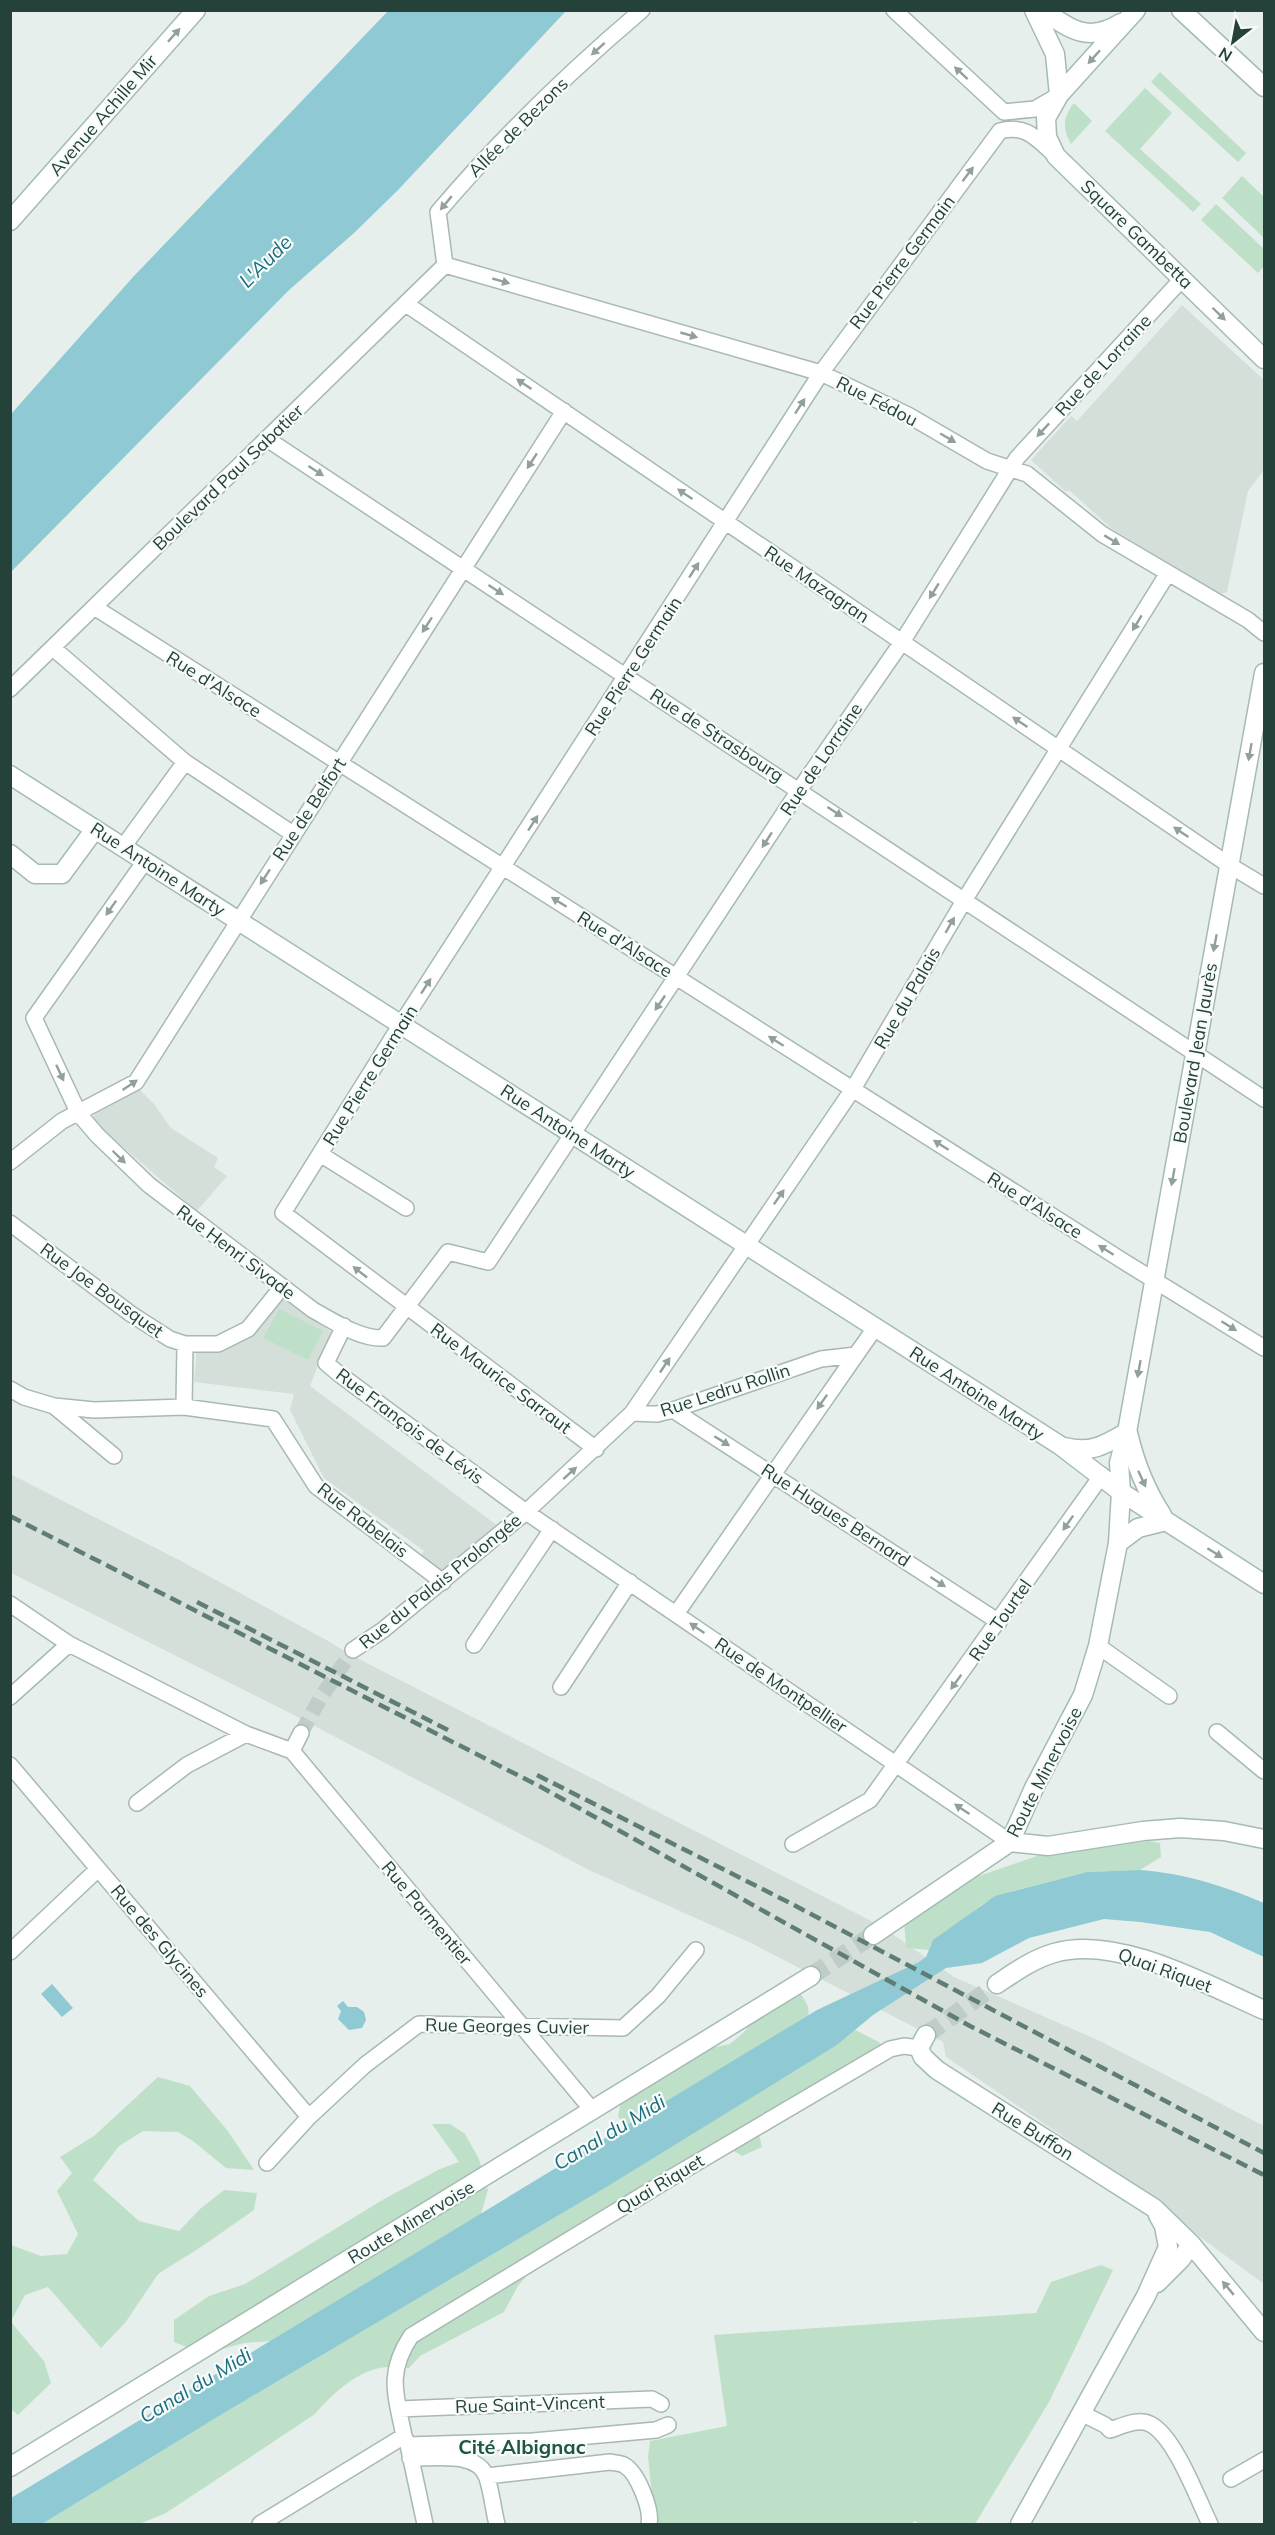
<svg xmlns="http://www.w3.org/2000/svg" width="1275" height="2535" font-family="Mulish,sans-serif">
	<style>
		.built { fill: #d4dfda }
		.green { fill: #bfe0c8 }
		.water { fill: #8ec9d4 }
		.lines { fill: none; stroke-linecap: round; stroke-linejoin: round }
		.street-tunnel { stroke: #bfccc8; stroke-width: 15; stroke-dasharray: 15 8; stroke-linecap: butt }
		.secondary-tunnel { stroke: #bfccc8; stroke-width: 18; stroke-dasharray: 18 9; stroke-linecap: butt }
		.street-casing { stroke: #a8b8b2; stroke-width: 18 }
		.secondary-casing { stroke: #a4bbb3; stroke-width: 21 }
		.street { stroke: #fff; stroke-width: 15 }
		.secondary { stroke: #fff; stroke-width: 18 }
		.rail { stroke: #5f7d75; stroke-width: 4.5; stroke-dasharray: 12 6; stroke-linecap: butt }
		.oneway { fill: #92a09c }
		.labels { text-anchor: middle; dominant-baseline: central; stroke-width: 4.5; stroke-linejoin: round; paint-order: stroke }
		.street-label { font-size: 18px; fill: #24423a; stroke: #f7fbf9 }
		.water-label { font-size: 20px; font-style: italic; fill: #1c6f80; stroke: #f7fbf9 }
		.neighbourhood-label { font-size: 20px; font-weight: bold; fill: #1f5548; stroke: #f7fbf9 }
	</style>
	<rect width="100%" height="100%" fill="#e6efeb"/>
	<path class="built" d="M 1182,305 L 1264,380 L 1264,470 L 1248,491 L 1227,592 L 1220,594 L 1111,528 L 1069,490 L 1066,492 L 1031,460 L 1071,416 L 1077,421 Z
		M 139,1089 L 154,1104 L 171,1128 L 218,1158 L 214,1167 L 227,1176 L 197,1211 L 93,1121 L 94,1115 Z
		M 283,1296 L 331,1332 L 310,1386 L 498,1526 L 442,1571 L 420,1556 L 424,1551 L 324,1478 L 290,1410 L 294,1394 L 194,1382 L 197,1348 L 228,1345 Z
		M 10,1474 L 179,1560 L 328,1641 L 353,1656 L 881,1926 L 954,1977 L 1100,2041 L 1264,2126 L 1264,2284 L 1071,2142 L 946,2057 L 943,2042 L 751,1943 L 589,1870 L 284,1710 L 11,1573 Z"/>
	<path class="green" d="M 1160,72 L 1246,153 L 1238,162 L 1151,82 Z
		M 1145,88 L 1172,113 L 1140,149 L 1201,204 L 1193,212 L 1105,131 Z
		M 1074,103 L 1092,121 L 1071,144 C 1062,129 1063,117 1074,103 Z
		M 1242,176 L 1264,197 L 1264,238 L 1222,198 Z
		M 1216,204 L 1264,249 L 1264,266 L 1258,273 L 1201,220 Z
		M 279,1309 L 323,1331 L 308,1360 L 263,1338 Z
		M 1148,1841 L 1160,1843 L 1161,1857 L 1140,1870 L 1087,1872 L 1013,1891 L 984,1903 L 930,1945 L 929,1950 L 906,1948 L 904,1920 L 979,1876 L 1043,1854 Z
		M 797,1990 C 803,1997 811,2006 808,2016 L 625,2127 L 618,2116 L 621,2102 L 706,2049 L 730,2044 L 744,2032 L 758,2015 Z
		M 855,2030 L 879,2042 L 882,2048 L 756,2121 L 762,2147 L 742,2156 L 729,2148 L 636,2193 L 540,2248 L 529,2273 L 518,2286 L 504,2312 L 420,2356 L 409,2368 C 400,2368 389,2366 380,2368 C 356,2372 330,2396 315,2414 L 166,2513 L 139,2524 L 42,2524 L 224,2413 L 604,2188 L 837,2045 Z
		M 158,2077 L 190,2086 L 227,2130 L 254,2170 L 226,2168 L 193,2141 L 178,2132 L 143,2131 L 119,2146 L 93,2180 L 139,2221 L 179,2231 L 200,2209 L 224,2190 L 257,2193 L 254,2210 L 201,2247 L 158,2274 L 125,2323 L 101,2348 L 48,2287 L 25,2295 L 11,2321 L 11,2245 L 41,2256 L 67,2254 L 78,2234 L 57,2191 L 72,2173 L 60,2157 L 94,2136 Z
		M 432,2124 L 450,2124 L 465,2134 L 479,2159 L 488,2190 L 481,2214 L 271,2341 L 244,2343 L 204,2354 L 174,2342 L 174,2320 L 209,2296 L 245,2284 L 384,2199 L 440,2169 L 459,2162 Z
		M 1101,2265 L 1113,2270 L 1049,2402 L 975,2524 L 920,2524 L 915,2521 L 911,2524 L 655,2524 L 648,2457 L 650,2441 L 727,2426 L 714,2335 L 1036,2313 L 1051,2282 Z
		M 11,2322 L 44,2361 L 51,2383 L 18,2415 L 11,2409 Z"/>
	<path class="water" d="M 389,10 L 566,11 L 398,190 L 354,233 L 288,291 L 11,572 L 11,414 L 134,276 Z
		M 1140,1870 C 1187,1874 1221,1885 1264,1903 L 1264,1957 L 1210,1932 L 1140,1922 L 1104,1919 L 1029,1938 L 982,1963 L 946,1968 L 873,2015 L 837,2045 L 608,2186 L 224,2413 L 42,2524 L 11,2524 L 11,2498 L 817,2010 L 919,1962 L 926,1957 L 933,1940 L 995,1896 L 1087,1872 Z
		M 52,1984 L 73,2008 L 62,2017 L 41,1994 Z
		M 343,2001 L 348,2007 L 357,2007 L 364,2012 L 366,2020 L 362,2028 L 349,2030 L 338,2019 L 341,2011 L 337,2006 Z"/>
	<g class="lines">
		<path class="street-tunnel" d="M 301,1733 L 321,1697 L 353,1650"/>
		<path class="secondary-tunnel" d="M 811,1976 L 873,1935
			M 926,2035 L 997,1984"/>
		<defs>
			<path id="street" d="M 894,10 L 1004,112
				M 1004,112 L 1035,109 L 1059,95
				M 445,265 L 821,373 L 908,415 L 987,461 L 1027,474 L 1102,534 L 1248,620 L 1264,633
				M 445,265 L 438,212 C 499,140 569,72 642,10
				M 406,304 L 1229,865 L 1264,886
				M 267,439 L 1264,1099
				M 94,607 L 1123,1261 L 1264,1348
				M 53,648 L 185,762 L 293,834
				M 10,689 L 445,265
				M 123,847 L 185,762
				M 145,861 L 34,1018 L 79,1114 L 97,1135 L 149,1185 L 313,1310 C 333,1321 360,1339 383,1338 L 448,1252 L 488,1262 L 800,789 L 902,642 L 1017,458 L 1182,279
				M 320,1154 L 406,1208
				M 10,1162 L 62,1121 L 136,1082 L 564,411
				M 10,1223 L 131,1314 L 170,1339 L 185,1344 L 218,1344 L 248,1329 L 282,1287
				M 344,1326 L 326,1363 L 339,1374 L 526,1512 L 1010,1842
				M 10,1389 L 24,1397 L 54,1406 L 114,1456
				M 54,1406 L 94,1410 L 184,1407 L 273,1419 L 316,1486 L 443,1582
				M 184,1407 L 185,1344
				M 673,1410 L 999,1622
				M 632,1413 L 657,1414 L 673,1410 L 821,1359 L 856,1355 L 875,1328
				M 596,1449 L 283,1213 L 398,1029 L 821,373 L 1000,131 C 1026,124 1037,139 1055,155
				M 10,1604 L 69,1644 L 246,1734 L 292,1751 L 593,2111
				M 676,1614 L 856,1355
				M 474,1645 L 552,1529
				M 1098,1646 L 1169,1696
				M 353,1650 L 383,1630 L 526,1512 L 632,1413 L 853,1089 L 965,899 L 1168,573
				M 561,1687 L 630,1582
				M 10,1697 L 69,1644
				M 1217,1732 L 1264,1771
				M 292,1751 L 301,1733
				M 10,1765 L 309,2117
				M 137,1803 L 187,1765 L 246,1734
				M 793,1844 L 870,1800 L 1102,1475
				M 10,1952 L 98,1869
				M 267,2163 L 309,2117 L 365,2065 L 419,2024 L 623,2028 L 658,1996 L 696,1950
				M 399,2409 L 652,2399 L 661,2404
				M 1081,2413 L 1105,2425 L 1110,2430 C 1122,2426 1138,2418 1150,2424 C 1175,2436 1198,2500 1210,2524
				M 408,2445 L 533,2441 L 656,2430 L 668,2425
				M 410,2458 C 433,2459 478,2450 487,2478 C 492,2493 493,2509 497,2524
				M 487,2476 L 610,2462 C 614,2463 620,2463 624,2465 C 638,2473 652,2510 649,2524
				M 1231,2479 L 1264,2460
				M 260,2524 L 404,2436
				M 425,2524 L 408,2445 L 404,2436 C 396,2395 386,2374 411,2336 L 674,2176 L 890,2049 L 904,2046 L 919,2048"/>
			<path id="secondary" d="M 1034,10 L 1055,54 L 1059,95
				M 1043,10 C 1070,30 1089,43 1121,23
				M 1136,10 L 1059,95 L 1046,118 L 1047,137 L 1056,156 L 1264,359
				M 1181,10 L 1264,87
				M 10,221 L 196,10
				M 10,775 L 1061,1446 L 1121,1492 L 1264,1584
				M 10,854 L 35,874 L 62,874 L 95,829
				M 1128,1433 C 1135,1463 1145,1489 1162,1515
				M 1065,1447 C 1090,1454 1105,1445 1127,1432
				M 1118,1543 L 1138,1528 L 1166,1521
				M 1010,1842 L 1048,1846 L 1143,1831 L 1180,1828 L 1224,1831 L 1264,1839
				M 873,1935 L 1010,1842 L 1034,1788 L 1083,1695 L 1098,1646 L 1118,1543 L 1121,1492 L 1119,1463 L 1127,1432 L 1264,673
				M 997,1984 C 1015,1972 1033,1959 1054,1953 C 1117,1934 1207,1985 1264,2010
				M 926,2035 L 919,2048 L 923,2057 L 937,2070 L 1154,2208 L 1191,2244 L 1264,2332
				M 1157,2283 L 1181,2259 L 1191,2244
				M 10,2467 L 811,1976
				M 1020,2524 L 1146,2296 L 1168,2247 L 1164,2226 L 1158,2215"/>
		</defs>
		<use href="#street" class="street-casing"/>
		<use href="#secondary" class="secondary-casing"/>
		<use href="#street" class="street"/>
		<use href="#secondary" class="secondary"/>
		<path class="rail" d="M 10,1516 L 541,1787 L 970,2026 L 1264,2175
			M 197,1602 L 448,1730
			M 537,1775 L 790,1903 L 1264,2153"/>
	</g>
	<defs><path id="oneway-solid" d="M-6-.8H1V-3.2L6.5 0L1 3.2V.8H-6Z" transform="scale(1.5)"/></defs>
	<g class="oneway">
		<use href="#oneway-solid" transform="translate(174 35) rotate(-48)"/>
		<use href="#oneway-solid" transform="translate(598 49) rotate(138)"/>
		<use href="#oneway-solid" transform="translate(1094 57) rotate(132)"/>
		<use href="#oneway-solid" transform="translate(961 73) rotate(-137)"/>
		<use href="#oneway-solid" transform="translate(968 174) rotate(-53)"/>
		<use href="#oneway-solid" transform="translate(446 203) rotate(130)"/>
		<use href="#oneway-solid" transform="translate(501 281) rotate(16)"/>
		<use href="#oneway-solid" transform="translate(1219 314) rotate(44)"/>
		<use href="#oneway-solid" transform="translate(689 335) rotate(16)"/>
		<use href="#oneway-solid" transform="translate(524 384) rotate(-146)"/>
		<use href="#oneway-solid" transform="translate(800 406) rotate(-57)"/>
		<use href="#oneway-solid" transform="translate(1043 430) rotate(133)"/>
		<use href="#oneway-solid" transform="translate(948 438) rotate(30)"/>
		<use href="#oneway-solid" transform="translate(532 461) rotate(123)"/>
		<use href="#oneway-solid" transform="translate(316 471) rotate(33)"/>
		<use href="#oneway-solid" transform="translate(685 494) rotate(-146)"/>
		<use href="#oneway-solid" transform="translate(1112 540) rotate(31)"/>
		<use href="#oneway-solid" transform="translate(694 570) rotate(-57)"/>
		<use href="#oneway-solid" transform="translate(496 590) rotate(33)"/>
		<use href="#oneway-solid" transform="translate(934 591) rotate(122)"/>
		<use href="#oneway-solid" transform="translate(1137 623) rotate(121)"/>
		<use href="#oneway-solid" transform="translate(427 625) rotate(123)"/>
		<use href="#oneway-solid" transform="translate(1020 722) rotate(-146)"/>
		<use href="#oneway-solid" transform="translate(1250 752) rotate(100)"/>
		<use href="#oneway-solid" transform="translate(835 812) rotate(33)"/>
		<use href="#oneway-solid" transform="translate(533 823) rotate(-57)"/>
		<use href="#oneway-solid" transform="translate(1181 832) rotate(-146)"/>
		<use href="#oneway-solid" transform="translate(767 840) rotate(123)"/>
		<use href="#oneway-solid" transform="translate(265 877) rotate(123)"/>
		<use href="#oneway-solid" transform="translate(559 902) rotate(-148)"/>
		<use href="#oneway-solid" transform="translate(111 908) rotate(125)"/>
		<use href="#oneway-solid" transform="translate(950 925) rotate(-60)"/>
		<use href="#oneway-solid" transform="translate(1215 943) rotate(101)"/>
		<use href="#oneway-solid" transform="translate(426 986) rotate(-57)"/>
		<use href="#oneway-solid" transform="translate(660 1003) rotate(124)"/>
		<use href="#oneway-solid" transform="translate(776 1041) rotate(-148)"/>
		<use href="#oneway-solid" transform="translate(60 1073) rotate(65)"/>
		<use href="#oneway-solid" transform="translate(130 1085) rotate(-34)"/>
		<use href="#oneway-solid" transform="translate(941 1145) rotate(-148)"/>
		<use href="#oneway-solid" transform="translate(119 1157) rotate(44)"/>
		<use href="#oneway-solid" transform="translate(1173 1177) rotate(100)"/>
		<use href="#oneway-solid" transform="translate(779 1197) rotate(-55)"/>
		<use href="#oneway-solid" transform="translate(1106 1250) rotate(-148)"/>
		<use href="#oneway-solid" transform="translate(360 1272) rotate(-142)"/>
		<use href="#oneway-solid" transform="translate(1229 1326) rotate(32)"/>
		<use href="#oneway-solid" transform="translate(665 1365) rotate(-56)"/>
		<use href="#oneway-solid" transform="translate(1139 1369) rotate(100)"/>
		<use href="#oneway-solid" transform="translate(822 1402) rotate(125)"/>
		<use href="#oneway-solid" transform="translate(722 1441) rotate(32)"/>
		<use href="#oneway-solid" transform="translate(570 1473) rotate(-42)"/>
		<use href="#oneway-solid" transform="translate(1142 1479) rotate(65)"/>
		<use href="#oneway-solid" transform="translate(1068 1523) rotate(125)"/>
		<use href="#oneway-solid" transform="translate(1215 1553) rotate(32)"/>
		<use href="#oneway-solid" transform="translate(938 1582) rotate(33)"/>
		<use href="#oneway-solid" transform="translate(697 1628) rotate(-146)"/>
		<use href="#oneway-solid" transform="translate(956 1682) rotate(126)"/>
		<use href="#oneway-solid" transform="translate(962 1809) rotate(-146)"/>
		<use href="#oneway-solid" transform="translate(1228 2288) rotate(-130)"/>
	</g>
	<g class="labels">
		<g class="street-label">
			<text transform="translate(103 115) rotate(-49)">Avenue Achille Mir</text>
			<text transform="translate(518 127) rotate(-45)">Allée de Bezons</text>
			<text transform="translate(1137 234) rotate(44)">Square Gambetta</text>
			<text transform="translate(902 262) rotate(-53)">Rue Pierre Germain</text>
			<text transform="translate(1103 365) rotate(-47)">Rue de Lorraine</text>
			<text transform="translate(877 401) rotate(27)">Rue Fédou</text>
			<text transform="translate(228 477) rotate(-44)">Boulevard Paul Sabatier</text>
			<text transform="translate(817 584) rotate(34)">Rue Mazagran</text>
			<text transform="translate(633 666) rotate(-57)">Rue Pierre Germain</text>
			<text transform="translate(214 684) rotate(32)">Rue d'Alsace</text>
			<text transform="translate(717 735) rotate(33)">Rue de Strasbourg</text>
			<text transform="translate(821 759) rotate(-56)">Rue de Lorraine</text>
			<text transform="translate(309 809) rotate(-57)">Rue de Belfort</text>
			<text transform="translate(158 869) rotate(33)">Rue Antoine Marty</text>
			<text transform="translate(625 944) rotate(32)">Rue d'Alsace</text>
			<text transform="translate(907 998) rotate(-60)">Rue du Palais</text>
			<text transform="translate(1195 1053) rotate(-80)">Boulevard Jean Jaurès</text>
			<text transform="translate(370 1075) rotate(-58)">Rue Pierre Germain</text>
			<text transform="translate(568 1131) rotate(33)">Rue Antoine Marty</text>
			<text transform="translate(1035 1205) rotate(32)">Rue d'Alsace</text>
			<text transform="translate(236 1252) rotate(37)">Rue Henri Sivade</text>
			<text transform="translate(102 1290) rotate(36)">Rue Joe Bousquet</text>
			<text transform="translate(501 1378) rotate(37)">Rue Maurice Sarraut</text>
			<text transform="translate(725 1390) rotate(-18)">Rue Ledru Rollin</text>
			<text transform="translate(977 1393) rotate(33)">Rue Antoine Marty</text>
			<text transform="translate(410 1426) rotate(37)">Rue François de Lévis</text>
			<text transform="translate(836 1515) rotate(33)">Rue Hugues Bernard</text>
			<text transform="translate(363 1520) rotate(38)">Rue Rabelais</text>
			<text transform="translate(440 1581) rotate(-39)">Rue du Palais Prolongée</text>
			<text transform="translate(1000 1620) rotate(-55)">Rue Tourtel</text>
			<text transform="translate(781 1685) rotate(34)">Rue de Montpellier</text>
			<text transform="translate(1044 1772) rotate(-63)">Route Minervoise</text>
			<text transform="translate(427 1913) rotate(50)">Rue Parmentier</text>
			<text transform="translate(160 1941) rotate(50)">Rue des Glycines</text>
			<text transform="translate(1165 1970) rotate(20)">Quai Riquet</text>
			<text transform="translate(507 2026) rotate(1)">Rue Georges Cuvier</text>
			<text transform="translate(1033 2131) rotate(32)">Rue Buffon</text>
			<text transform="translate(660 2184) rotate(-31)">Quai Riquet</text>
			<text transform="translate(411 2222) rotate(-31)">Route Minervoise</text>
			<text transform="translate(530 2404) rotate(-2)">Rue Saint-Vincent</text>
		</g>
		<g class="water-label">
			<text transform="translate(265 261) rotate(-45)">L'Aude</text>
			<text transform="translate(609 2132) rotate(-31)">Canal du Midi</text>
			<text transform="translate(195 2385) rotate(-31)">Canal du Midi</text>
		</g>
		<g class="neighbourhood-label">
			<text x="522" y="2446">Cité Albignac</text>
		</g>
	</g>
	<rect width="1275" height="2535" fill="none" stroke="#24423a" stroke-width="24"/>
	<g transform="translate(1233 42) rotate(211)" stroke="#f7fbf9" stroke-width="4.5" paint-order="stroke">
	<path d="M0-4.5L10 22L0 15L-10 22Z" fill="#24423a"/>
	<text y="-9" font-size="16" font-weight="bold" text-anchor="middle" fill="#24423a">N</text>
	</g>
</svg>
